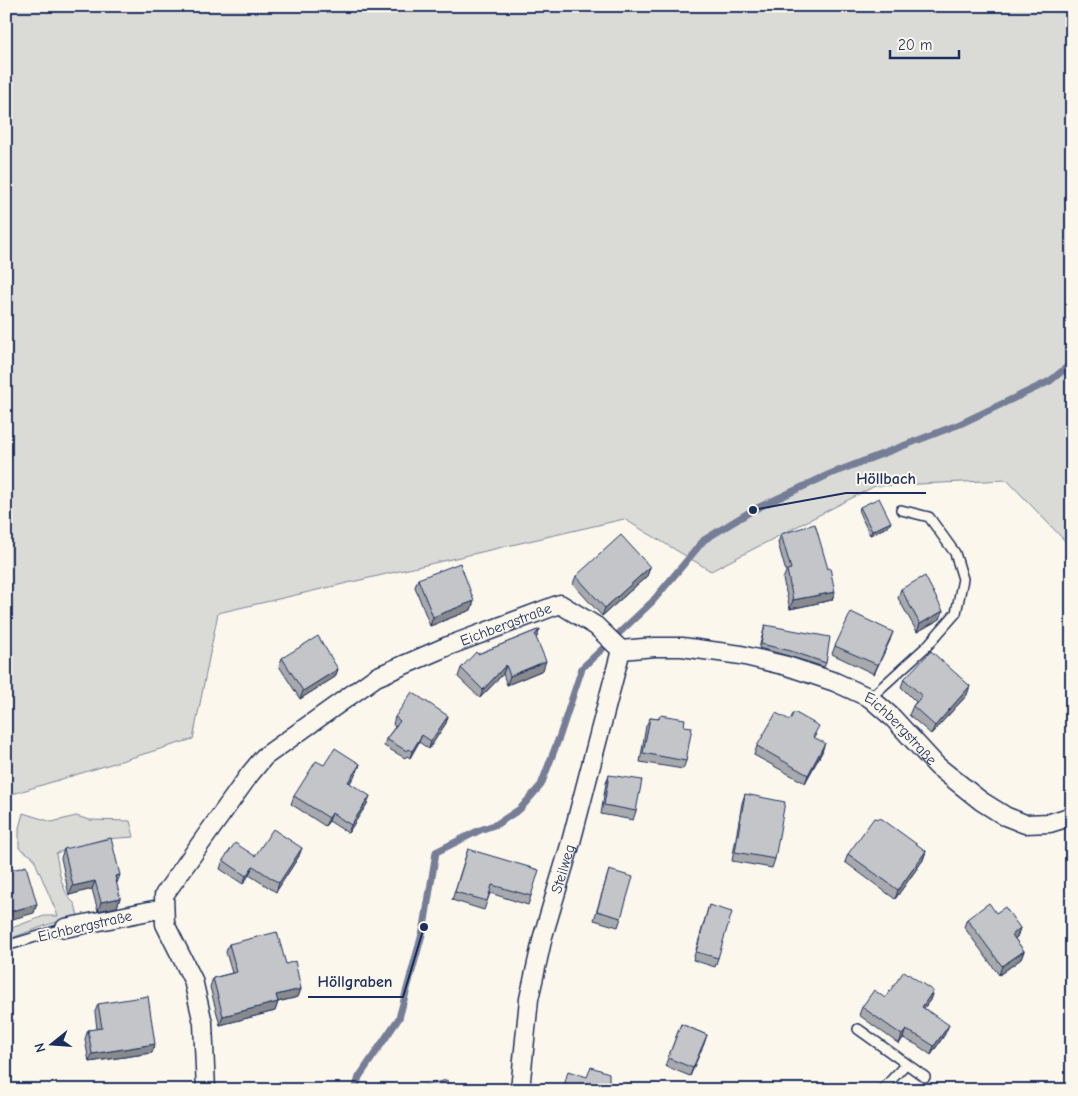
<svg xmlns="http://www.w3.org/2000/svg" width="1078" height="1096" font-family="'Comic Neue',sans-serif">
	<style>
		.green { fill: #dadad7; stroke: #7a849a }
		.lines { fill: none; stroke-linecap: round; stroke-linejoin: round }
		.stream { stroke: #747e96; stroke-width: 7 }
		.lane-casing { stroke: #1b2f5e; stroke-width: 12 }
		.street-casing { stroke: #1b2f5e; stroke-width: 21 }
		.lane { stroke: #fbf7ec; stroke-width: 9 }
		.street { stroke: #fbf7ec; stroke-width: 18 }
		.wall { fill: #a8a9ad; stroke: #1b2f5e }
		.shaded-wall { fill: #888a8d; stroke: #1b2f5e }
		.building { fill: #c3c5c9; stroke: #1b2f5e }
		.labels { text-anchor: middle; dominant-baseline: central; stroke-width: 4; stroke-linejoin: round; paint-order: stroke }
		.street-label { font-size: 15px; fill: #1b2f5e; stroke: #fbf7ec }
		.leader { fill: none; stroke: #1b2f5e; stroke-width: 2 }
		.callout-dot { fill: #1b2f5e; stroke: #fbf7ec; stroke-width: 2 }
		.callout-label { font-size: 16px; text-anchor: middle; font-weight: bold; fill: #1b2f5e; stroke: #fbf7ec; stroke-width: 4; stroke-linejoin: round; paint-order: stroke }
	</style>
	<rect width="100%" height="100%" fill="#fbf7ec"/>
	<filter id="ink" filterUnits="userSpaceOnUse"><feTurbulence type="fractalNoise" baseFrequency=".02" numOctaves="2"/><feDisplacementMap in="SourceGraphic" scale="10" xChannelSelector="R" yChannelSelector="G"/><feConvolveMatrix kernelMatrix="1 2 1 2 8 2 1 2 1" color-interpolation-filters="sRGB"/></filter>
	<g filter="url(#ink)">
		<path class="green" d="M 6,6 L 1072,6 L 1072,534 L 1067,543 L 1007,480 L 875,486 L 711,571 L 624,519 L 218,613 L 193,739 L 6,796 Z
			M 23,813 L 52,822 L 76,816 L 90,820 L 130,821 L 134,837 L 104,839 L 56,853 C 59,869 61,893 75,904 L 78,916 L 47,925 L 6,940 L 6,930 L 44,916 L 58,916 L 33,857 L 19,848 L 19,828 Z"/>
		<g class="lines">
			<path class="stream" d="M 355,1090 L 359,1077 L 399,1018 L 424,927 L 436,852 L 480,830 L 497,824 L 520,809 L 541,785 L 560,735 L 582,668 L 652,602 L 704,540 L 753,510 L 830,474 L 960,424 L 1050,381 L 1072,363"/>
			<defs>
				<path id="lane" d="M 870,698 L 927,646 L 956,613 L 963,579 L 955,553 L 929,517 L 901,510
					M 6,946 L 65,928
					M 858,1029 L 925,1077
					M 882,1090 L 906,1064"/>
				<g id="street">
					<path d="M 65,928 L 164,908"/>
					<path id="s1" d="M 206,1090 L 203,1023 L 193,980 L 165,924 L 164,895 L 250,774 L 264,757 L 376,677 L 448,646 L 560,604 L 596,626 L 621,650 L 655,647 L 682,647 L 741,655 L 787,666 L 835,682 L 870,698 L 893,718 L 937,766 L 981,801 L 1005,816 L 1025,824 L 1050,823 L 1072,816"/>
					<path id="s2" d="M 520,1090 L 529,999 L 543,936 L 571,842 L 621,650"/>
				</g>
			</defs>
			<use href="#lane" class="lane-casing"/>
			<use href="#street" class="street-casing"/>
			<use href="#lane" class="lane"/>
			<use href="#street" class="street"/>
		</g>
		<path class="wall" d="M 860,507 L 889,526 L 870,535 L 859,512 Z
			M 781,534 L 832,600 L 790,609 L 783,579 L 786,572 L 778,543 Z
			M 650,567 L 647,576 L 602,616 L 573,584 L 576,576 Z
			M 418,579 L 474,601 L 471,610 L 430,626 L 415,587 Z
			M 901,589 L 943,611 L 940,619 L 917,632 L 898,598 Z
			M 765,625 L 826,663 L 824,667 L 789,656 L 759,648 Z
			M 540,629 L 536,638 L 543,670 L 507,685 L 503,674 L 480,698 L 458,677 L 461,668 L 478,654 Z
			M 890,640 L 874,674 L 832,654 L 835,646 Z
			M 282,658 L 338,669 L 335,677 L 300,699 L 279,666 Z
			M 904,679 L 967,695 L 931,734 L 909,715 L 913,706 L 916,702 L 901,687 Z
			M 660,715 L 684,726 L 686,761 L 683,769 L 640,762 L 646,726 L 650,718 L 658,719 Z
			M 448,716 L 446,723 L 429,749 L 419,742 L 410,758 L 407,756 L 405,758 L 384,746 L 386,739 L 395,727 L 393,724 L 395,717 Z
			M 816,734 L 814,738 L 822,752 L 805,783 L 754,755 L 757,746 Z
			M 360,764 L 357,772 L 350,783 L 367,804 L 348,833 L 329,821 L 325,826 L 291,804 L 294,796 L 324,765 Z
			M 609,775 L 636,811 L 633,820 L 601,814 L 606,783 Z
			M 745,794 L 775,859 L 772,868 L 732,861 L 742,803 Z
			M 64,849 L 116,883 L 120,898 L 117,907 L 98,911 L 92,889 L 69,895 L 61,858 Z
			M 468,849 L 531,896 L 528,905 L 490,893 L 484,910 L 452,900 Z
			M 926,851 L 923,860 L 895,899 L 845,862 L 848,854 Z
			M 255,856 L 299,856 L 276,892 L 249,875 L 243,884 L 220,869 L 223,860 Z
			M 609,870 L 621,918 L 618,927 L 594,920 Z
			M 709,905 L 718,958 L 715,967 L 693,960 Z
			M 996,913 L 1020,928 L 1017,937 L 1015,939 L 1024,951 L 1021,959 L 999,975 L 964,927 L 967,919 Z
			M 229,944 L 286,964 L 301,989 L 298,997 L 278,1002 L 275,1011 L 220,1025 L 210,987 L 213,978 L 232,973 L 226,952 Z
			M 933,991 L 930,1000 L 924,1008 L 945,1034 L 931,1055 L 917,1045 L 903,1038 L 899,1044 L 859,1015 L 862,1007 L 885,998 Z
			M 98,1004 L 152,1053 L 89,1062 L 85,1039 L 88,1030 L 97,1029 L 95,1012 Z
			M 681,1024 L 707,1035 L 690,1076 L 665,1066 Z"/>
		<path class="shaded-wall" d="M 891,522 L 889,526 L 870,535 L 872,531 Z
			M 650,567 L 647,576 L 602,616 L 605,608 Z
			M 835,592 L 832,600 L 790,609 L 793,600 Z
			M 474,601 L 471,610 L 430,626 L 433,617 Z
			M 943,611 L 940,619 L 917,632 L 920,624 Z
			M 540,629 L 537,637 L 531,643 L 535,635 Z
			M 893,632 L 890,640 L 874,674 L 878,665 Z
			M 546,661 L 543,670 L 507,685 L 510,676 Z
			M 506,665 L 503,674 L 480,698 L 483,690 Z
			M 338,669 L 335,677 L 300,699 L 303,691 Z
			M 970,686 L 967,695 L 931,734 L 935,726 Z
			M 448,716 L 446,723 L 429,749 L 431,741 Z
			M 422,735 L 419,742 L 410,758 L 412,751 Z
			M 825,743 L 822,752 L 805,783 L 808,775 Z
			M 360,764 L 357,772 L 345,790 L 348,782 Z
			M 370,796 L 367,804 L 348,833 L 351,825 Z
			M 332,813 L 329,821 L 325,826 L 329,818 Z
			M 302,848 L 299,856 L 276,892 L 279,883 Z
			M 926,851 L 923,860 L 895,899 L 898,890 Z
			M 253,866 L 249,875 L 243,884 L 246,876 Z
			M 120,875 L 117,883 L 115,876 Z
			M 95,881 L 92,889 L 69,895 L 73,886 Z
			M 120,898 L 117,907 L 98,911 L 101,902 Z
			M 37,904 L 34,913 L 6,921 L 6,913 Z
			M 1020,928 L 1017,937 L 1009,943 L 1012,935 Z
			M 1024,951 L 1021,959 L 999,975 L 1002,966 Z
			M 301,989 L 298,997 L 273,1003 L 276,995 Z
			M 933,991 L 930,1000 L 919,1015 L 922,1007 Z
			M 278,1002 L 275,1011 L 220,1025 L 223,1016 Z
			M 949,1025 L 945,1034 L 931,1055 L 934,1046 Z
			M 906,1030 L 903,1038 L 899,1044 L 902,1035 Z
			M 707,1035 L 704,1044 L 690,1076 L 693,1068 Z
			M 155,1044 L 152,1053 L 89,1062 L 92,1054 Z"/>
		<path class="building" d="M 879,498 L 891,522 L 872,531 L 860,507 Z
			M 815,524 L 828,569 L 830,568 L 835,592 L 793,600 L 787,570 L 791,569 L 781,534 Z
			M 621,535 L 650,567 L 605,608 L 576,576 Z
			M 460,563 L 474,601 L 433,617 L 418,579 Z
			M 925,576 L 943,611 L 920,624 L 901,589 Z
			M 851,612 L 893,632 L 878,665 L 835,646 Z
			M 765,625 L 830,637 L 826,663 L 791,651 L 761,644 Z
			M 540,629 L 535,635 L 546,661 L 510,676 L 506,665 L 483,690 L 461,668 L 476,652 L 478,654 Z
			M 318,636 L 338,669 L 303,691 L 282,658 Z
			M 931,651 L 970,686 L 935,726 L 913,706 L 922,696 L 904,679 Z
			M 412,692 L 448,716 L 431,741 L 422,735 L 412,751 L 409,749 L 407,751 L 386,739 L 400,721 L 395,717 Z
			M 794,712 L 819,726 L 813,737 L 825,743 L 808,775 L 757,746 L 776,713 L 790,720 Z
			M 660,715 L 685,719 L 684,726 L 692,727 L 686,761 L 643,753 L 650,718 L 659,719 Z
			M 335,748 L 360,764 L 348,782 L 370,796 L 351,825 L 332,813 L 329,818 L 294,796 L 316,761 L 324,765 Z
			M 609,775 L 642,780 L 636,811 L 604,805 Z
			M 745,794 L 785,802 L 775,859 L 735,852 Z
			M 874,818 L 882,819 L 926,851 L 898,890 L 848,854 Z
			M 273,829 L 302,848 L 279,883 L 253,866 L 246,876 L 223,860 L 235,843 L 255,856 Z
			M 111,838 L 120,875 L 115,876 L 120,898 L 101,902 L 95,881 L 73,886 L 64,849 Z
			M 468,849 L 539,870 L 531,896 L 492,885 L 487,901 L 455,892 Z
			M 26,866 L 37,904 L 6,913 L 6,872 Z
			M 609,870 L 633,877 L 621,918 L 597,911 Z
			M 989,903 L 996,913 L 1005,907 L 1020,928 L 1012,935 L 1024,951 L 1002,966 L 967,919 Z
			M 709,905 L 732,912 L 718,958 L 696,952 Z
			M 277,932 L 286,964 L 295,961 L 301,989 L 276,995 L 278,1002 L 223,1016 L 213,978 L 237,972 L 229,944 Z
			M 904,971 L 933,991 L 922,1007 L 949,1025 L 934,1046 L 920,1037 L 906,1030 L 902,1035 L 862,1007 L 874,990 L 885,998 Z
			M 148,996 L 155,1044 L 92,1054 L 88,1030 L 102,1028 L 98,1004 Z
			M 681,1024 L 707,1035 L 693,1068 L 668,1058 Z
			M 591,1067 L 609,1073 L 609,1090 L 563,1090 L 568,1071 L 587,1077 Z
			M 447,1080 L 449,1090 L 462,1087 L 463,1090 L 419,1090 L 418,1087 Z"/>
	</g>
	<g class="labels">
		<g class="street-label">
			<text stroke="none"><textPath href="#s1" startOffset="651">Eichbergstraße</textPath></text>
			<text stroke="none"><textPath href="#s1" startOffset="1086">Eichbergstraße</textPath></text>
			<text stroke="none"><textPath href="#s2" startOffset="226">Steilweg</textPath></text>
			<text transform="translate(85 926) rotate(-13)">Eichbergstraße</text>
		</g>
	</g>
	<path class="leader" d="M753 510L846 493H926M424 927L403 997H308"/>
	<g class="callout-dot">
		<circle cx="753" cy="510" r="5"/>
		<circle cx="424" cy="927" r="5"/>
	</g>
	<g class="callout-label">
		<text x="886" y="484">Höllbach</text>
		<text x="355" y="987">Höllgraben</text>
	</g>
	<rect width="1078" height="1096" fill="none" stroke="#fbf7ec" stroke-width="25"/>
	<rect x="12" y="12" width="1053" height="1071" fill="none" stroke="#1b2f5e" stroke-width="2" filter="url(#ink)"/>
	<g transform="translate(52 1044) rotate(253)" stroke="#fbf7ec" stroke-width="4" paint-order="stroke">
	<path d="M0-4L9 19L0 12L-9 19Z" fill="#1b2f5e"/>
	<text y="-8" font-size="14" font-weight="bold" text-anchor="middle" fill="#1b2f5e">N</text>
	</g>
	<path d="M890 50v8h69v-8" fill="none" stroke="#1b2f5e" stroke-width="2.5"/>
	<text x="898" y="50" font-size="15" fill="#1b2f5e" stroke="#fbf7ec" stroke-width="4" paint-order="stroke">20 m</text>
</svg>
